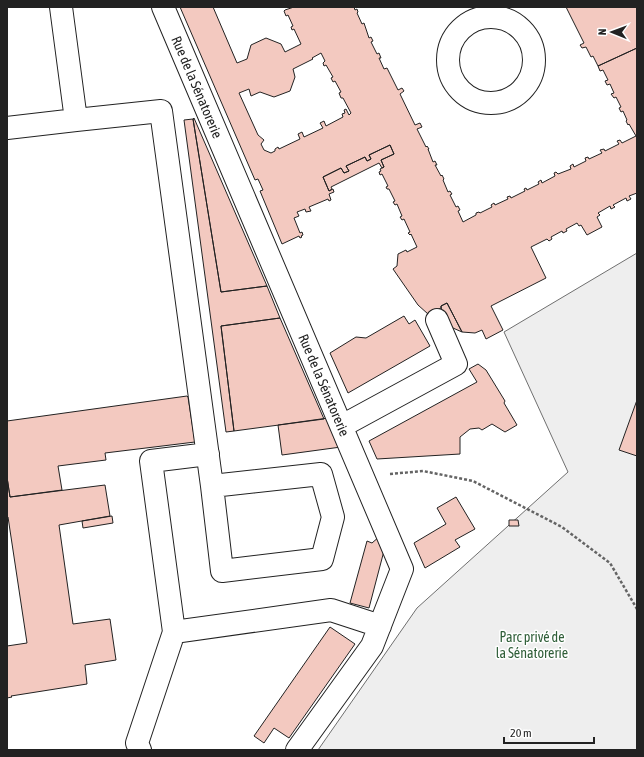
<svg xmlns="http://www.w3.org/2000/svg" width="644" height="757" font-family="'Asap Condensed',sans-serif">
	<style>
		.green { fill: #eee; stroke: #6f6f6f }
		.building { fill: #f3c9c0; stroke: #222; fill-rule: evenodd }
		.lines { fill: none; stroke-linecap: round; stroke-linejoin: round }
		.minor-casing { stroke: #222; stroke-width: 24 }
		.path { stroke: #646464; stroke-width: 2.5; stroke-dasharray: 3 2; stroke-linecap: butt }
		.minor { stroke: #fff; stroke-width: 22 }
		.labels { text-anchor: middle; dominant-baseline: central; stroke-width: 3; stroke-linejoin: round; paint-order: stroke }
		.street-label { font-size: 14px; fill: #222; stroke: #fff }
		.park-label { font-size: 14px; fill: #2f5e38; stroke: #fff }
	</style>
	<rect width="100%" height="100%" fill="#fff"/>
	<path class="green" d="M 637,253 L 637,750 L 318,750 L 417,608 L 568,472 L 504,332 Z"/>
	<path class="building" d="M 180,7 L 213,7 L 237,63 L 247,59 L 251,45 L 266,38 L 281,44 L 285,52 L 301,44 L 294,29 L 292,30 L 291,27 L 293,26 L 288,15 L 286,16 L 284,11 L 285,10 L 294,7 L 354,7 L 355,10 L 357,9 L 358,12 L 357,13 L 362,24 L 364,23 L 369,38 L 371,37 L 373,41 L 371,42 L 377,54 L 379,53 L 381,58 L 379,58 L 384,69 L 387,68 L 398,90 L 402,88 L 404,91 L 400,94 L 415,125 L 420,123 L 422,127 L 417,129 L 426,147 L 427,146 L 429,149 L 428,149 L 433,162 L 435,161 L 437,165 L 435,165 L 441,176 L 442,175 L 444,179 L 443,180 L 448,192 L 450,191 L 452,194 L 450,195 L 456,207 L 458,206 L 460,210 L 458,211 L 463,222 L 476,215 L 476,213 L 479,212 L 480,213 L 492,207 L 491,205 L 494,203 L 495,205 L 508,199 L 507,197 L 510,196 L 511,198 L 525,191 L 524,189 L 526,188 L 527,190 L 539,184 L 538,182 L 541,180 L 542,183 L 555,176 L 554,173 L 556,172 L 558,174 L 571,169 L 570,166 L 573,164 L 574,167 L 586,161 L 585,158 L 588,157 L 589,159 L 602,153 L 600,150 L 604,149 L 605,151 L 619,144 L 617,141 L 620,140 L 622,143 L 636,136 L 629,124 L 628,125 L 626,121 L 627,120 L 623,111 L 621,112 L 619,108 L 621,107 L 616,97 L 614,98 L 611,94 L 614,93 L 610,84 L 607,85 L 605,81 L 608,80 L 603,70 L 600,71 L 598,66 L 637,48 L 637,193 L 629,196 L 631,199 L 627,201 L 626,198 L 613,205 L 615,207 L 611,209 L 610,206 L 598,213 L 600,215 L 597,217 L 602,227 L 587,235 L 581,225 L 579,226 L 577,223 L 566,229 L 567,231 L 563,233 L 562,231 L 551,237 L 552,239 L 549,241 L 547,239 L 531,247 L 546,278 L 491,306 L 503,330 L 486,339 L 482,330 L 475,333 L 462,332 L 447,303 L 441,306 L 441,308 L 428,314 L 418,305 L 393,269 L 397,266 L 398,254 L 406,250 L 407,252 L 417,247 L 411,234 L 410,235 L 408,233 L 410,232 L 404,219 L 402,220 L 400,217 L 402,216 L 397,204 L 395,205 L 393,202 L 395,201 L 389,189 L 387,189 L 386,187 L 388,186 L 382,174 L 380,175 L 379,172 L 381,171 L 380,169 L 384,167 L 381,160 L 394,154 L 390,145 L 369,155 L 371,159 L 367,161 L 365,157 L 346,166 L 349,171 L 344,173 L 341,168 L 323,177 L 329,191 L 333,189 L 334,192 L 329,194 L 331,200 L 329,201 L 328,199 L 309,207 L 311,211 L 306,212 L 305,209 L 297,212 L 299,216 L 294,218 L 300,233 L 302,232 L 303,235 L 301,236 L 302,237 L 300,238 L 299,236 L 282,244 L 260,191 L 263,190 L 258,179 L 255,180 ZM 321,53 L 325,61 L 323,63 L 324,66 L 326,65 L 333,77 L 331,78 L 333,82 L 335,81 L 341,92 L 339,93 L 341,98 L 343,98 L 351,113 L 349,115 L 346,109 L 344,110 L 345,113 L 342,114 L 343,117 L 326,126 L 324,121 L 320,123 L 323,128 L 304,137 L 302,132 L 298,134 L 300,139 L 279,149 L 278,147 L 275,149 L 275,151 L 271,153 L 264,150 L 261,144 L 264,140 L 258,135 L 239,93 L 249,89 L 251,96 L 260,92 L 274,97 L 290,91 L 295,77 L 293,69 L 313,59 L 312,58 Z
		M 566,7 L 637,7 L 637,48 L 598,66 L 593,56 L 591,57 L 586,47 L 582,48 L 580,45 L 584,43 Z
		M 194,118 L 267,286 L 221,292 L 193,119 Z
		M 193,119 L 221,292 L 267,286 L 280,318 L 221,326 L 234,431 L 226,432 L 184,120 Z
		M 390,145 L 394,154 L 381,160 L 384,167 L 382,168 L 379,163 L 331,187 L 332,189 L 329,191 L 323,177 L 341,168 L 344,173 L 349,171 L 346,166 L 365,157 L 367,161 L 371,159 L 369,155 Z
		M 447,303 L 462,332 L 453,328 L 448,324 L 442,313 L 441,306 Z
		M 404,316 L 409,324 L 415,320 L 430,346 L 348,393 L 330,353 L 356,337 L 366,338 Z
		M 280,318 L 324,419 L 234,431 L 221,326 Z
		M 478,364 L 486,370 L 505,401 L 504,403 L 517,425 L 505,432 L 492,424 L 482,430 L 479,428 L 470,429 L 460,437 L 460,454 L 377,459 L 369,441 L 477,382 L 469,369 Z
		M 187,396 L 188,397 L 195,442 L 105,453 L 106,460 L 58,466 L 62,490 L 10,497 L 7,477 L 7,421 Z
		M 637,400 L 637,456 L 619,450 Z
		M 328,418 L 341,447 L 282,455 L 278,425 Z
		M 7,477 L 10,497 L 105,485 L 110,516 L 59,525 L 73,624 L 110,619 L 116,660 L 85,665 L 87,684 L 11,696 L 12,697 L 7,698 L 7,646 L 27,643 L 8,517 L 7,517 Z
		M 456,497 L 475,529 L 455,540 L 460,547 L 425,568 L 414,543 L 446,524 L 437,508 Z
		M 112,516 L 113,523 L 83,528 L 82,521 Z
		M 509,520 L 518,520 L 519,526 L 509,526 Z
		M 380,536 L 385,547 L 369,608 L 350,603 L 367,541 L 372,543 Z
		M 330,627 L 355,644 L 289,738 L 274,728 L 264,743 L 254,736 Z"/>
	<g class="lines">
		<defs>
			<path id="minor" d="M 163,7 L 402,569 L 372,646 L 297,750
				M448 60a43 43 0 1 1 86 0a43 43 0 1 1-86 0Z
				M 76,120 L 161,111 L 212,486 L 321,474 L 333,517 L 322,559 L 222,571 L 212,486
				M 7,128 L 76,120 L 61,7
				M 342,426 L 456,364 L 437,320
				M 208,454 L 151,461 L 174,632 L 331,610 L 380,626
				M 140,750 L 137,743 L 174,632"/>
		</defs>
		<use href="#minor" class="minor-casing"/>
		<path class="path" d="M 390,474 L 423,471 L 473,481 L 562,527 L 610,563 L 637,609"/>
		<use href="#minor" class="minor"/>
	</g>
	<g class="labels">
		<g class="street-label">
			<text transform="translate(197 87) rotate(67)">Rue de la Sénatorerie</text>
			<text transform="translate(324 385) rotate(67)">Rue de la Sénatorerie</text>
		</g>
		<g class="park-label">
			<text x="532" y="637">Parc privé de<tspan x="532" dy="16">la Sénatorerie</tspan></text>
		</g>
	</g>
	<rect width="644" height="757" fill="none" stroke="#222222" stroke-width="16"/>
	<g transform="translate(612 32) rotate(271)" stroke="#ffffff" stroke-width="3" paint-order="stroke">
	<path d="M0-3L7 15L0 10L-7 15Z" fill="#222222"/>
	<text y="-6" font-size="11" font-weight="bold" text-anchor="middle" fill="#222222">N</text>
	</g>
	<path d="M504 737v6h90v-6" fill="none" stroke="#222222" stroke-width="2"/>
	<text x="510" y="737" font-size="12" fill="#222222" stroke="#ffffff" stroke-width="3" paint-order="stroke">20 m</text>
</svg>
